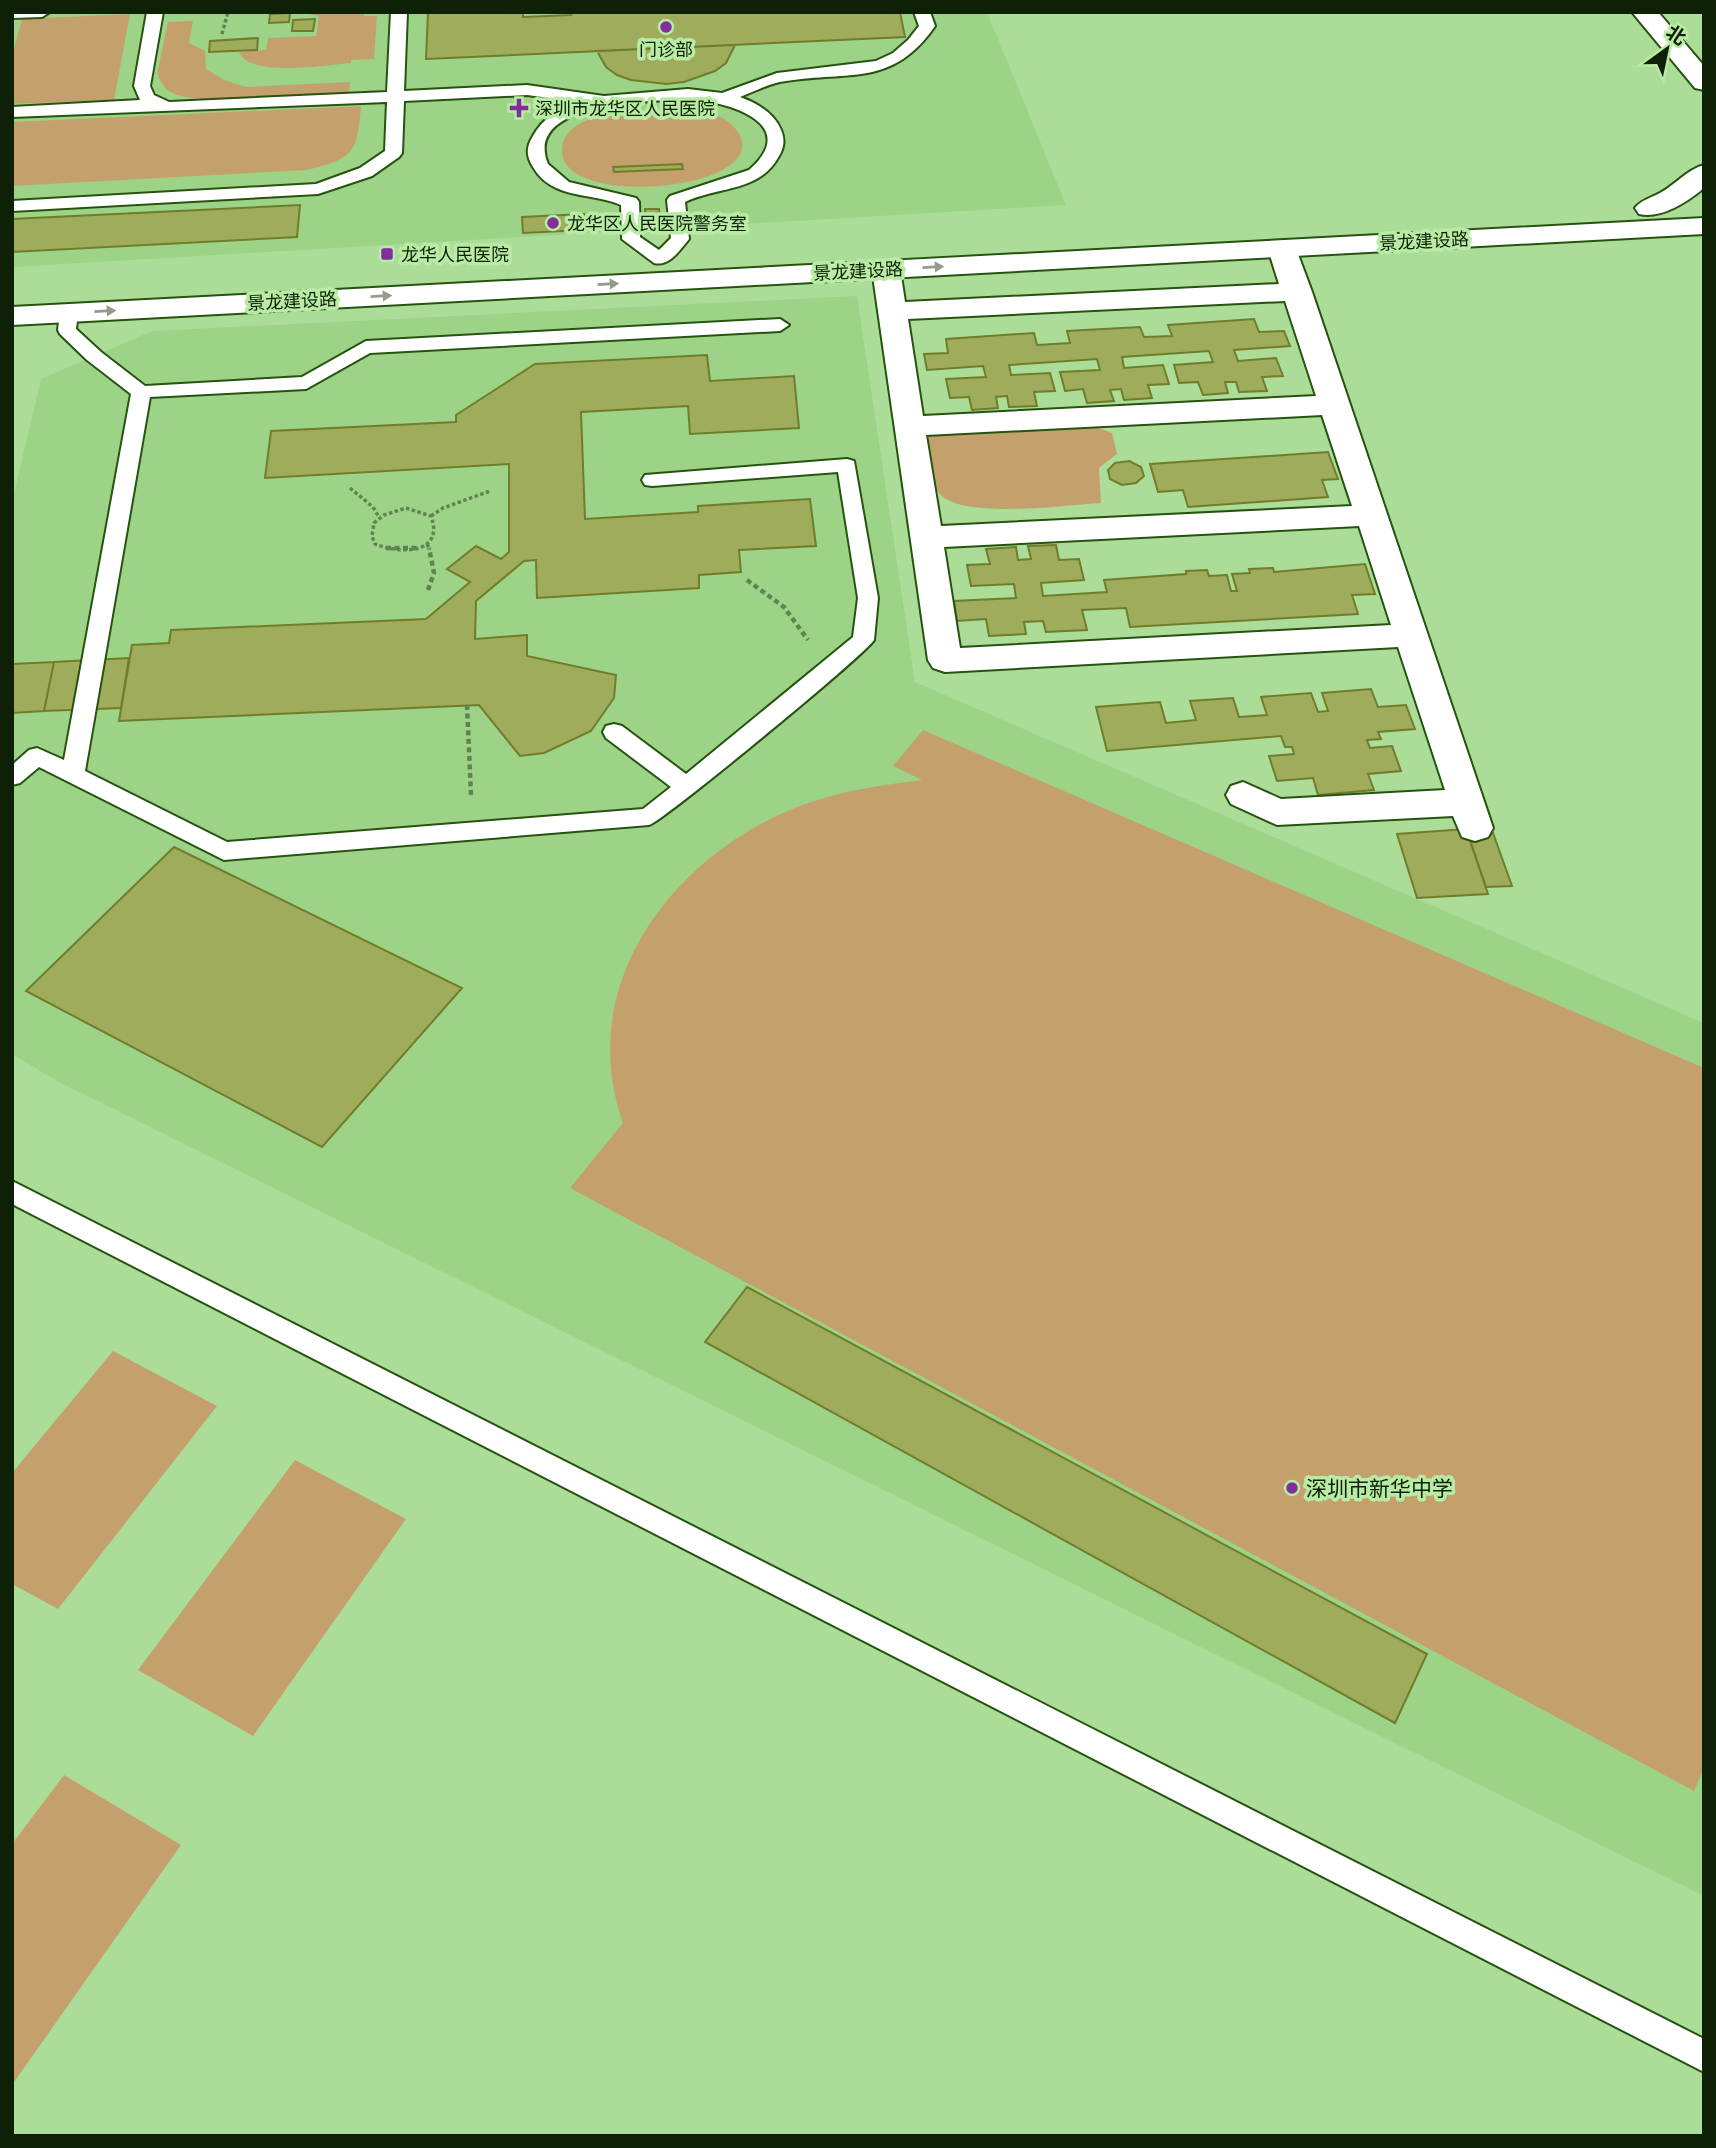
<svg xmlns="http://www.w3.org/2000/svg" width="1716" height="2148" font-family="'Archivo Narrow','Noto Sans SC',sans-serif">
	<style>
		.built { fill: #9dd387 }
		.green { fill: #c4a16c }
		.building { fill: #9eac5b; stroke: #707d2a; stroke-width: 2 }
		.lines { fill: none; stroke-linecap: round; stroke-linejoin: round }
		.service-casing { stroke: #275310; stroke-width: 4 }
		.minor-casing { stroke: #275310; stroke-width: 4 }
		.secondary-casing { stroke: #275310; stroke-width: 4 }
		.path-far1 { stroke: #608352; stroke-width: 3.5; stroke-dasharray: 3.5 2.5; stroke-linecap: butt }
		.path { stroke: #608352; stroke-width: 4.5; stroke-dasharray: 5 3.5; stroke-linecap: butt }
		.service { fill: #fff; fill-rule: evenodd }
		.minor { fill: #fff; fill-rule: evenodd }
		.secondary { fill: #fff; fill-rule: evenodd }
		.oneway { fill: #939b8f }
		.poi-dot { fill: #822d9c; stroke: #b8eba4; stroke-width: 2.5 }
		.labels { text-anchor: middle; dominant-baseline: central; stroke-width: 7; stroke-linejoin: round; paint-order: stroke }
		.far-poi-label { font-size: 18px; fill: #0e2106; stroke: #b8eba4; text-anchor: start }
		.far-street-label { font-size: 18px; fill: #0e2106; stroke: #b8eba4 }
		.poi-label { font-size: 21px; fill: #0e2106; stroke: #b8eba4; text-anchor: start }
	</style>
	<rect width="100%" height="100%" fill="#abdd98"/>
	<path class="built" d="M 12,12 L 987,12 L 1066,205 L 12,267 Z
		M 857,296 L 915,682 L 1704,1023 L 1704,1896 L 55,1080 L 12,1054 L 12,502 L 41,379 L 152,331 Z"/>
	<path class="green" d="M 297,12 L 364,12 L 364,16 L 377,16 L 374,59 L 351,60 L 351,63 C 327,65 249,78 239,52 L 266,50 L 268,38 L 316,36 L 319,16 Z
		M 130,14 L 114,100 L 12,104 L 12,56 L 22,19 Z
		M 193,21 L 189,43 L 205,51 L 206,69 L 224,80 L 246,87 L 350,82 L 349,93 C 314,95 195,109 169,91 C 164,88 160,80 157,74 L 168,22 Z
		M 361,106 C 357,153 355,158 307,170 L 12,186 L 12,122 Z
		M 670,110 C 693,110 724,110 738,132 C 776,191 555,211 562,148 C 566,109 642,111 670,110 Z
		M 1083,422 L 1112,433 L 1117,454 L 1099,468 L 1101,503 C 1066,505 960,520 939,493 C 932,484 930,449 928,435 L 930,430 Z
		M 923,730 L 1704,1068 L 1704,1768 L 1694,1791 L 570,1188 L 623,1123 C 576,991 664,867 783,813 C 827,793 874,786 922,780 L 893,766 Z
		M 113,1351 L 217,1406 L 58,1609 L 12,1584 L 12,1473 Z
		M 295,1460 L 406,1519 L 253,1736 L 138,1670 Z
		M 64,1775 L 181,1845 L 12,2085 L 12,1844 Z"/>
	<path class="building" d="M 428,12 L 523,12 L 523,17 L 571,15 L 571,12 L 900,12 L 905,37 L 426,59 Z
		M 290,13 L 289,22 L 269,23 L 270,14 Z
		M 315,19 L 313,31 L 292,31 L 293,20 Z
		M 258,38 L 257,50 L 209,52 L 210,41 Z
		M 735,45 L 726,63 L 715,71 L 684,82 L 666,84 L 631,80 L 617,75 L 606,67 L 597,51 Z
		M 682,164 L 683,169 L 614,172 L 613,167 Z
		M 300,205 L 297,237 L 12,252 L 12,219 Z
		M 645,209 L 659,209 L 660,231 L 646,232 Z
		M 584,214 L 584,230 L 523,233 L 522,217 Z
		M 1254,319 L 1259,332 L 1284,331 L 1290,346 L 1234,350 L 1238,361 L 1276,358 L 1283,376 L 1262,377 L 1267,391 L 1239,392 L 1236,382 L 1225,382 L 1228,393 L 1203,395 L 1198,382 L 1179,383 L 1174,365 L 1213,362 L 1209,351 L 1122,357 L 1124,368 L 1163,365 L 1169,384 L 1148,385 L 1152,398 L 1124,400 L 1121,389 L 1110,390 L 1114,401 L 1087,403 L 1083,389 L 1065,391 L 1060,372 L 1100,370 L 1097,359 L 1009,365 L 1011,375 L 1050,373 L 1055,391 L 1034,392 L 1037,406 L 1009,407 L 1007,396 L 996,397 L 998,408 L 972,410 L 969,397 L 950,398 L 946,379 L 986,377 L 983,366 L 927,370 L 924,354 L 948,353 L 946,339 L 1034,333 L 1037,345 L 1070,343 L 1067,331 L 1140,327 L 1144,337 L 1172,336 L 1168,325 Z
		M 707,355 L 710,381 L 794,376 L 799,428 L 690,434 L 688,406 L 581,412 L 585,519 L 698,512 L 698,506 L 810,499 L 816,546 L 739,550 L 741,572 L 699,575 L 699,588 L 537,598 L 536,560 L 524,561 L 476,601 L 475,639 L 527,635 L 527,656 L 616,675 L 614,698 L 591,731 L 544,753 L 520,756 L 479,705 L 119,721 L 132,645 L 169,643 L 171,630 L 426,619 L 470,582 L 447,569 L 476,546 L 501,559 L 509,552 L 509,464 L 265,478 L 271,431 L 456,422 L 456,415 L 535,364 Z
		M 1328,452 L 1338,479 L 1322,480 L 1328,497 L 1188,507 L 1183,490 L 1158,492 L 1150,464 Z
		M 1129,461 L 1141,467 L 1144,476 L 1136,483 L 1122,485 L 1110,479 L 1108,470 L 1115,463 Z
		M 1056,545 L 1059,560 L 1079,559 L 1084,580 L 1041,583 L 1043,596 L 1107,592 L 1104,580 L 1186,574 L 1186,571 L 1207,570 L 1209,576 L 1227,575 L 1231,591 L 1237,591 L 1232,574 L 1250,573 L 1249,569 L 1273,568 L 1274,572 L 1365,564 L 1375,594 L 1352,595 L 1358,614 L 1130,627 L 1126,608 L 1082,610 L 1087,630 L 1046,632 L 1043,621 L 1024,622 L 1026,634 L 989,636 L 986,619 L 957,621 L 954,601 L 1016,598 L 1014,584 L 971,586 L 967,565 L 990,564 L 986,549 L 1016,547 L 1018,560 L 1031,559 L 1028,546 Z
		M 129,658 L 121,708 L 44,711 L 54,662 Z
		M 54,662 L 44,711 L 12,713 L 12,664 Z
		M 1371,689 L 1378,707 L 1406,705 L 1415,729 L 1378,732 L 1381,739 L 1367,740 L 1370,748 L 1392,746 L 1401,771 L 1368,774 L 1374,790 L 1318,795 L 1313,778 L 1277,781 L 1269,756 L 1294,754 L 1292,747 L 1285,747 L 1281,736 L 1107,751 L 1096,707 L 1160,702 L 1166,723 L 1196,720 L 1190,701 L 1233,698 L 1239,717 L 1267,715 L 1261,697 L 1311,693 L 1318,712 L 1328,711 L 1322,693 Z
		M 1466,829 L 1488,894 L 1417,898 L 1397,834 Z
		M 1493,833 L 1512,886 L 1486,887 L 1468,834 Z
		M 174,847 L 462,988 L 322,1147 L 26,991 Z
		M 747,1287 L 1427,1654 L 1395,1723 L 705,1342 Z"/>
	<g class="lines">
		<defs>
			<path id="service" d="M 12,12 L 50,12 L 42,17 L 12,18 Z
				M 147,12 L 163,12 L 150,86 L 154,95 L 169,102 L 387,92 L 391,12 L 407,12 L 404,91 L 527,85 L 604,96 L 688,89 L 722,93 L 777,73 L 876,61 L 893,53 L 908,40 L 919,26 L 914,12 L 930,12 L 935,26 C 893,87 850,71 786,81 C 770,83 755,91 740,97 C 757,103 774,113 781,130 C 785,139 784,148 779,156 C 759,193 718,186 685,202 L 689,239 C 680,250 669,267 654,263 L 622,239 L 621,205 C 591,192 552,200 533,167 C 526,156 526,147 533,136 C 543,118 560,107 580,102 L 527,95 L 404,101 L 402,153 L 399,157 L 372,176 L 318,194 L 12,211 L 12,201 L 316,184 L 360,168 L 385,151 L 387,102 L 12,117 L 12,107 L 140,100 L 134,86 ZM 688,99 C 726,101 803,123 749,170 L 670,196 L 667,200 L 671,238 L 659,250 L 640,237 L 639,202 L 636,198 L 569,182 L 548,164 C 522,101 654,101 688,99 Z
				M 69,307 L 78,313 L 76,329 L 101,352 L 145,386 L 302,377 L 366,341 L 780,319 L 789,325 L 780,331 L 370,353 L 306,389 L 150,397 L 85,771 L 227,842 L 643,809 L 671,787 L 606,738 L 603,732 L 606,726 L 614,724 L 622,726 L 686,774 L 853,637 L 858,598 L 838,472 L 652,486 L 645,485 L 642,480 L 645,475 L 847,459 L 854,461 L 878,598 L 874,640 C 865,655 663,821 649,825 L 224,860 L 39,767 L 20,783 L 12,785 L 12,765 L 29,750 L 37,748 L 64,760 L 131,394 L 87,360 L 60,334 L 58,330 L 60,313 Z
				M 12,1181 L 1704,2039 L 1704,2072 L 12,1204 Z"/>
			<path id="minor" d="M 1282,241 L 1292,243 L 1296,249 L 1312,292 L 1493,828 L 1488,837 L 1475,841 L 1462,837 L 1453,816 L 1277,825 L 1231,804 L 1226,795 L 1231,786 L 1243,782 L 1281,799 L 1445,790 L 1398,647 L 945,672 L 933,668 L 928,660 L 872,269 L 876,263 L 886,261 L 896,263 L 900,269 L 905,302 L 1279,284 L 1268,249 L 1272,243 ZM 1285,301 L 1316,396 L 923,416 L 908,319 ZM 1322,415 L 1352,506 L 941,526 L 926,435 ZM 1359,526 L 1391,625 L 960,648 L 944,547 Z"/>
			<path id="secondary" d="M 1632,12 L 1658,12 L 1704,66 L 1704,90 L 1695,88 Z
				M 1704,165 L 1704,188 C 1687,202 1662,219 1639,214 L 1635,208 C 1641,200 1651,198 1660,193 C 1675,185 1688,169 1704,165 Z
				M 1704,218 L 1704,234 L 12,325 L 12,307 Z"/>
		</defs>
		<use href="#service" class="service-casing"/>
		<use href="#minor" class="minor-casing"/>
		<use href="#secondary" class="secondary-casing"/>
		<path class="path-far1" d="M 222,34 L 228,12
			M 350,488 L 373,507 L 379,517
			M 406,508 L 431,516 C 445,555 400,554 375,544 L 372,536 L 374,523 L 384,515 Z
			M 431,516 L 443,508 L 490,491
			M 427,544 L 430,550"/>
		<path class="path" d="M 386,548 L 417,548
			M 747,580 L 784,607 L 808,640
			M 428,590 L 434,573 L 429,548
			M 467,705 L 471,795"/>
		<use href="#service" class="service"/>
		<use href="#minor" class="minor"/>
		<use href="#secondary" class="secondary"/>
	</g>
	<defs><path id="oneway-solid" d="M-6-.8H1V-3.2L6.5 0L1 3.2V.8H-6Z" transform="scale(1.75)"/></defs>
	<g class="oneway">
		<use href="#oneway-solid" transform="translate(933 267) rotate(-3)"/>
		<use href="#oneway-solid" transform="translate(608 284) rotate(-3)"/>
		<use href="#oneway-solid" transform="translate(381 296) rotate(-3)"/>
		<use href="#oneway-solid" transform="translate(105 311) rotate(-3)"/>
	</g>
	<g class="poi-dot">
		<circle cx="666" cy="27" r="7"/>
		<path d="M515.5 97.5h7v7h7v7h-7v7h-7v-7h-7v-7h7z"/>
		<circle cx="553" cy="223" r="7"/>
		<rect x="380" y="247" width="14" height="14" rx="3.5"/>
		<circle cx="1292" cy="1488" r="7"/>
	</g>
	<g class="labels">
		<g class="far-poi-label">
			<text x="666" y="49" text-anchor="middle">门诊部</text>
			<text x="535" y="108">深圳市龙华区人民医院</text>
			<text x="567" y="223">龙华区人民医院警务室</text>
			<text x="401" y="254">龙华人民医院</text>
		</g>
		<g class="far-street-label">
			<text transform="translate(1424 241) rotate(-3)">景龙建设路</text>
			<text transform="translate(858 271) rotate(-3)">景龙建设路</text>
			<text transform="translate(292 301) rotate(-3)">景龙建设路</text>
		</g>
		<g class="poi-label">
			<text x="1306" y="1488">深圳市新华中学</text>
		</g>
	</g>
	<rect width="1716" height="2148" fill="none" stroke="#0e2106" stroke-width="28"/>
	<g transform="translate(1667 49) rotate(33)" stroke="#b8eba4" stroke-width="5" paint-order="stroke">
	<path d="M0-5L12 26L0 18L-12 26Z" fill="#0e2106"/>
	<text y="-10" font-size="19" font-weight="bold" text-anchor="middle" fill="#0e2106">北</text>
	</g>
</svg>
